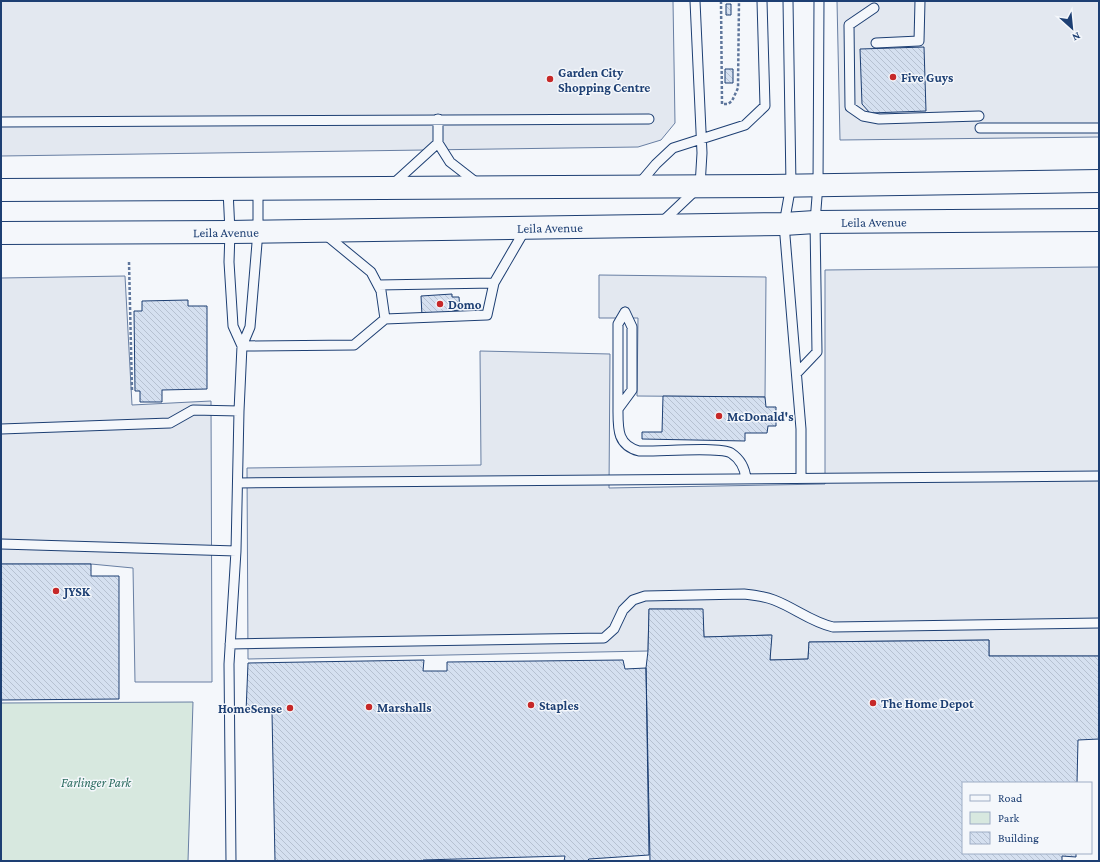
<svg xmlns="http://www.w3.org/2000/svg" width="1100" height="862" font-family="'Crimson Pro',serif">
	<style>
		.park { fill: #d7e8df; stroke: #687fa3 }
		.parking { fill: #e3e8f0; stroke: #687fa3 }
		.building { fill: url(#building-back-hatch); stroke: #1d3f73 }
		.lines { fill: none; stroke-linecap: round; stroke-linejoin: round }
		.service-casing { stroke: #1d3f73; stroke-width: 11 }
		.secondary-casing { stroke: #1d3f73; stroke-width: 24 }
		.path { stroke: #5e769c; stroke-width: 2.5; stroke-dasharray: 3 2; stroke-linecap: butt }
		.service { stroke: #f4f7fb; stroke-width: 9 }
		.secondary { stroke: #f4f7fb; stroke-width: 22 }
		.poi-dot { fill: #c62828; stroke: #f4f7fb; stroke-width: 1.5 }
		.labels { text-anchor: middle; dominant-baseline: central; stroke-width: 3; stroke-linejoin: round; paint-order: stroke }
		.poi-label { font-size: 13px; font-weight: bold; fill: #1d3f73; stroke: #f4f7fb; text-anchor: start }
		.street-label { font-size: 13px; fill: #1d3f73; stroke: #f4f7fb }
		.park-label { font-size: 13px; font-style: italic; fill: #2c6c60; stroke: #f4f7fb }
	</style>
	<defs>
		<pattern id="building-back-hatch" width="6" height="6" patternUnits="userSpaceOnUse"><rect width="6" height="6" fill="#d5e0f0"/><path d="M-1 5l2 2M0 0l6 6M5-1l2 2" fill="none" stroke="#b6c1d1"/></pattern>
	</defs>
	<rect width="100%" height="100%" fill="#f4f7fb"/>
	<path class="park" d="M 193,702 L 188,861 L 1,861 L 1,703 Z"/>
	<path class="parking" d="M 1,1 L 673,1 L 675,123 L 661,140 L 638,147 L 1,156 Z
		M 837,1 L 1099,1 L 1099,137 L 840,140 Z
		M 1099,267 L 1099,656 L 989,656 L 989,640 L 809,642 L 808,659 L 770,660 L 771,635 L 704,637 L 702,609 L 649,609 L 648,651 L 248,659 L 247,468 L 481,465 L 480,351 L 610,354 L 609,488 L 825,484 L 825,270 Z
		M 599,275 L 766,277 L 765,397 L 637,396 L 638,318 L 599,318 Z
		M 125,276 L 132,405 L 211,401 L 212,682 L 135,682 L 133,568 L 91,564 L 1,564 L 1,278 Z"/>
	<path class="building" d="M 726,4 L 731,4 L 731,15 L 726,15 Z
		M 924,47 L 926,111 L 870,113 L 862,104 L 860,49 Z
		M 725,69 L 733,69 L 733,83 L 725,83 Z
		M 452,294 L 452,297 L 459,297 L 460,310 L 452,311 L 452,315 L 422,316 L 421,296 Z
		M 188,300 L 188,306 L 207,306 L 207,389 L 162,390 L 162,402 L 140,402 L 140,391 L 135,391 L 134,311 L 142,311 L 142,301 Z
		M 663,396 L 765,397 L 766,407 L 776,407 L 776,426 L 768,426 L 767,433 L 745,433 L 745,441 L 642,439 L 642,432 L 662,432 Z
		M 1,564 L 91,564 L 91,576 L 119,576 L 119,699 L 1,700 Z
		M 649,609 L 703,609 L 704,637 L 772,635 L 770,660 L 808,659 L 809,642 L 989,640 L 989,656 L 1099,656 L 1099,739 L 1078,740 L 1077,783 L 963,783 L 963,853 L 1076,853 L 1076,857 L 1062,856 L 1062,861 L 650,861 L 646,668 L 648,651 Z
		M 424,660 L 423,671 L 447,671 L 447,662 L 623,660 L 625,669 L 646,668 L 649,855 L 589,859 L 587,861 L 564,861 L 565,856 L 423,860 L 424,861 L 275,861 L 272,713 L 246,712 L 248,663 Z"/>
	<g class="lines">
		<defs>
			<path id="service" d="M 788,1 L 791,185 L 784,224 L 801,429 L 801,478
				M 874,8 L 849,25 L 850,107 L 863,116 L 879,119 L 979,116
				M 876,43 L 919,41 L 920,1
				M 438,119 L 438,143 L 450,162 L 477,183
				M 1,122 L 649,119
				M 980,128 L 1099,128
				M 393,184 L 438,143
				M 639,184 L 656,164 L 673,148 L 745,125 L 765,106 L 762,1
				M 228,190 L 230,232 L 229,262 L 233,326 L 242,346
				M 661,223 L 700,186 L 702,153 L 695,1
				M 326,235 L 371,272 L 381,291 L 385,319
				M 378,285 L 494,283
				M 625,312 L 632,327 L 632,390 L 618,409 C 618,429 617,445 639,451 C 657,452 719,446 731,453 C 740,459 745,468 746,479
				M 242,346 L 354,345 L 385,319 L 487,315 L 494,283 L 526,228
				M 797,373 L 817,352 L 815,222 L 818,184 L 819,1
				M 618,409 L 618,324 L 625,312
				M 1,429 L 170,423 L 193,410 L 239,411
				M 238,483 L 1099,476
				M 1,544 L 236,551
				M 230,644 L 604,638 L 614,629 L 623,610 L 633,600 L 645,596 L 744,594 C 754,595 764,596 774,600 C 795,608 811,622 833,627 L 1099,623
				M 231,861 L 229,664 L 236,551 L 239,411 L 242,346 L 250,327 L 258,231 L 258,188"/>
			<g id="secondary">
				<path d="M 1,190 L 768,186 L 1099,181"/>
				<path id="s1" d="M 1,233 L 230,232 L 784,224 L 815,222 L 1099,220"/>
			</g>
		</defs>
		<use href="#service" class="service-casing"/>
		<use href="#secondary" class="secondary-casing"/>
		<path class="path" d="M 721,1 L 722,104 L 728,104 L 732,101 L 738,88 L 739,1
			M 129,262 L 132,391"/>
		<use href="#service" class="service"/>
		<use href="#secondary" class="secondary"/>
	</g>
	<g class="poi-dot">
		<circle cx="893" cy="77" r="4"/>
		<circle cx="550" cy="79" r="4"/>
		<circle cx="440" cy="304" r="4"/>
		<circle cx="719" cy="416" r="4"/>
		<circle cx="56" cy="591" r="4"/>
		<circle cx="873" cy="703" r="4"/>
		<circle cx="531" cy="705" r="4"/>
		<circle cx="369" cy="707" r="4"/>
		<circle cx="290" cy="708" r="4"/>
	</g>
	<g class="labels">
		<g class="poi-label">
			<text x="558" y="72">Garden City<tspan x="558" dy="15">Shopping Centre</tspan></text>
			<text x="901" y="77">Five Guys</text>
			<text x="448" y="304">Domo</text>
			<text x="727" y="416">McDonald's</text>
			<text x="64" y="591">JYSK</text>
			<text x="881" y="703">The Home Depot</text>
			<text x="539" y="705">Staples</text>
			<text x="377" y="707">Marshalls</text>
			<text x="282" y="708" text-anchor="end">HomeSense</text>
		</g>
		<g class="street-label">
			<text stroke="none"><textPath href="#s1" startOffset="873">Leila Avenue</textPath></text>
			<text stroke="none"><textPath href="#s1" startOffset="549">Leila Avenue</textPath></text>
			<text stroke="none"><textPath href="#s1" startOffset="225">Leila Avenue</textPath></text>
		</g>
		<g class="park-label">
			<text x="96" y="782">Farlinger Park</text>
		</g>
	</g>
	<rect width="1100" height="862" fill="none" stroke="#1d3f73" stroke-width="4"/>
	<rect x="962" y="782" width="130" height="72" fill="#f4f7fb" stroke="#9eadc5"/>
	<rect x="970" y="795" width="20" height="6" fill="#f4f7fb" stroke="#9eadc5"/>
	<text x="998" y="802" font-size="12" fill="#1d3f73">Road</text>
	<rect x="970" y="812" width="20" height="12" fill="#d7e8df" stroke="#9eadc5"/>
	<text x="998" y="822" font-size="12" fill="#1d3f73">Park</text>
	<rect x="970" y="832" width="20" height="12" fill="url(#building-back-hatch)" stroke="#9eadc5"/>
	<text x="998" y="842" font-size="12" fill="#1d3f73">Building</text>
	<g transform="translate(1072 28) rotate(153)" stroke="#f4f7fb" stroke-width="3" paint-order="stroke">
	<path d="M0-3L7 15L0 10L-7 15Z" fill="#1d3f73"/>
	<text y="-6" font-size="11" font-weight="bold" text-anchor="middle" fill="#1d3f73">N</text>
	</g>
</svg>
